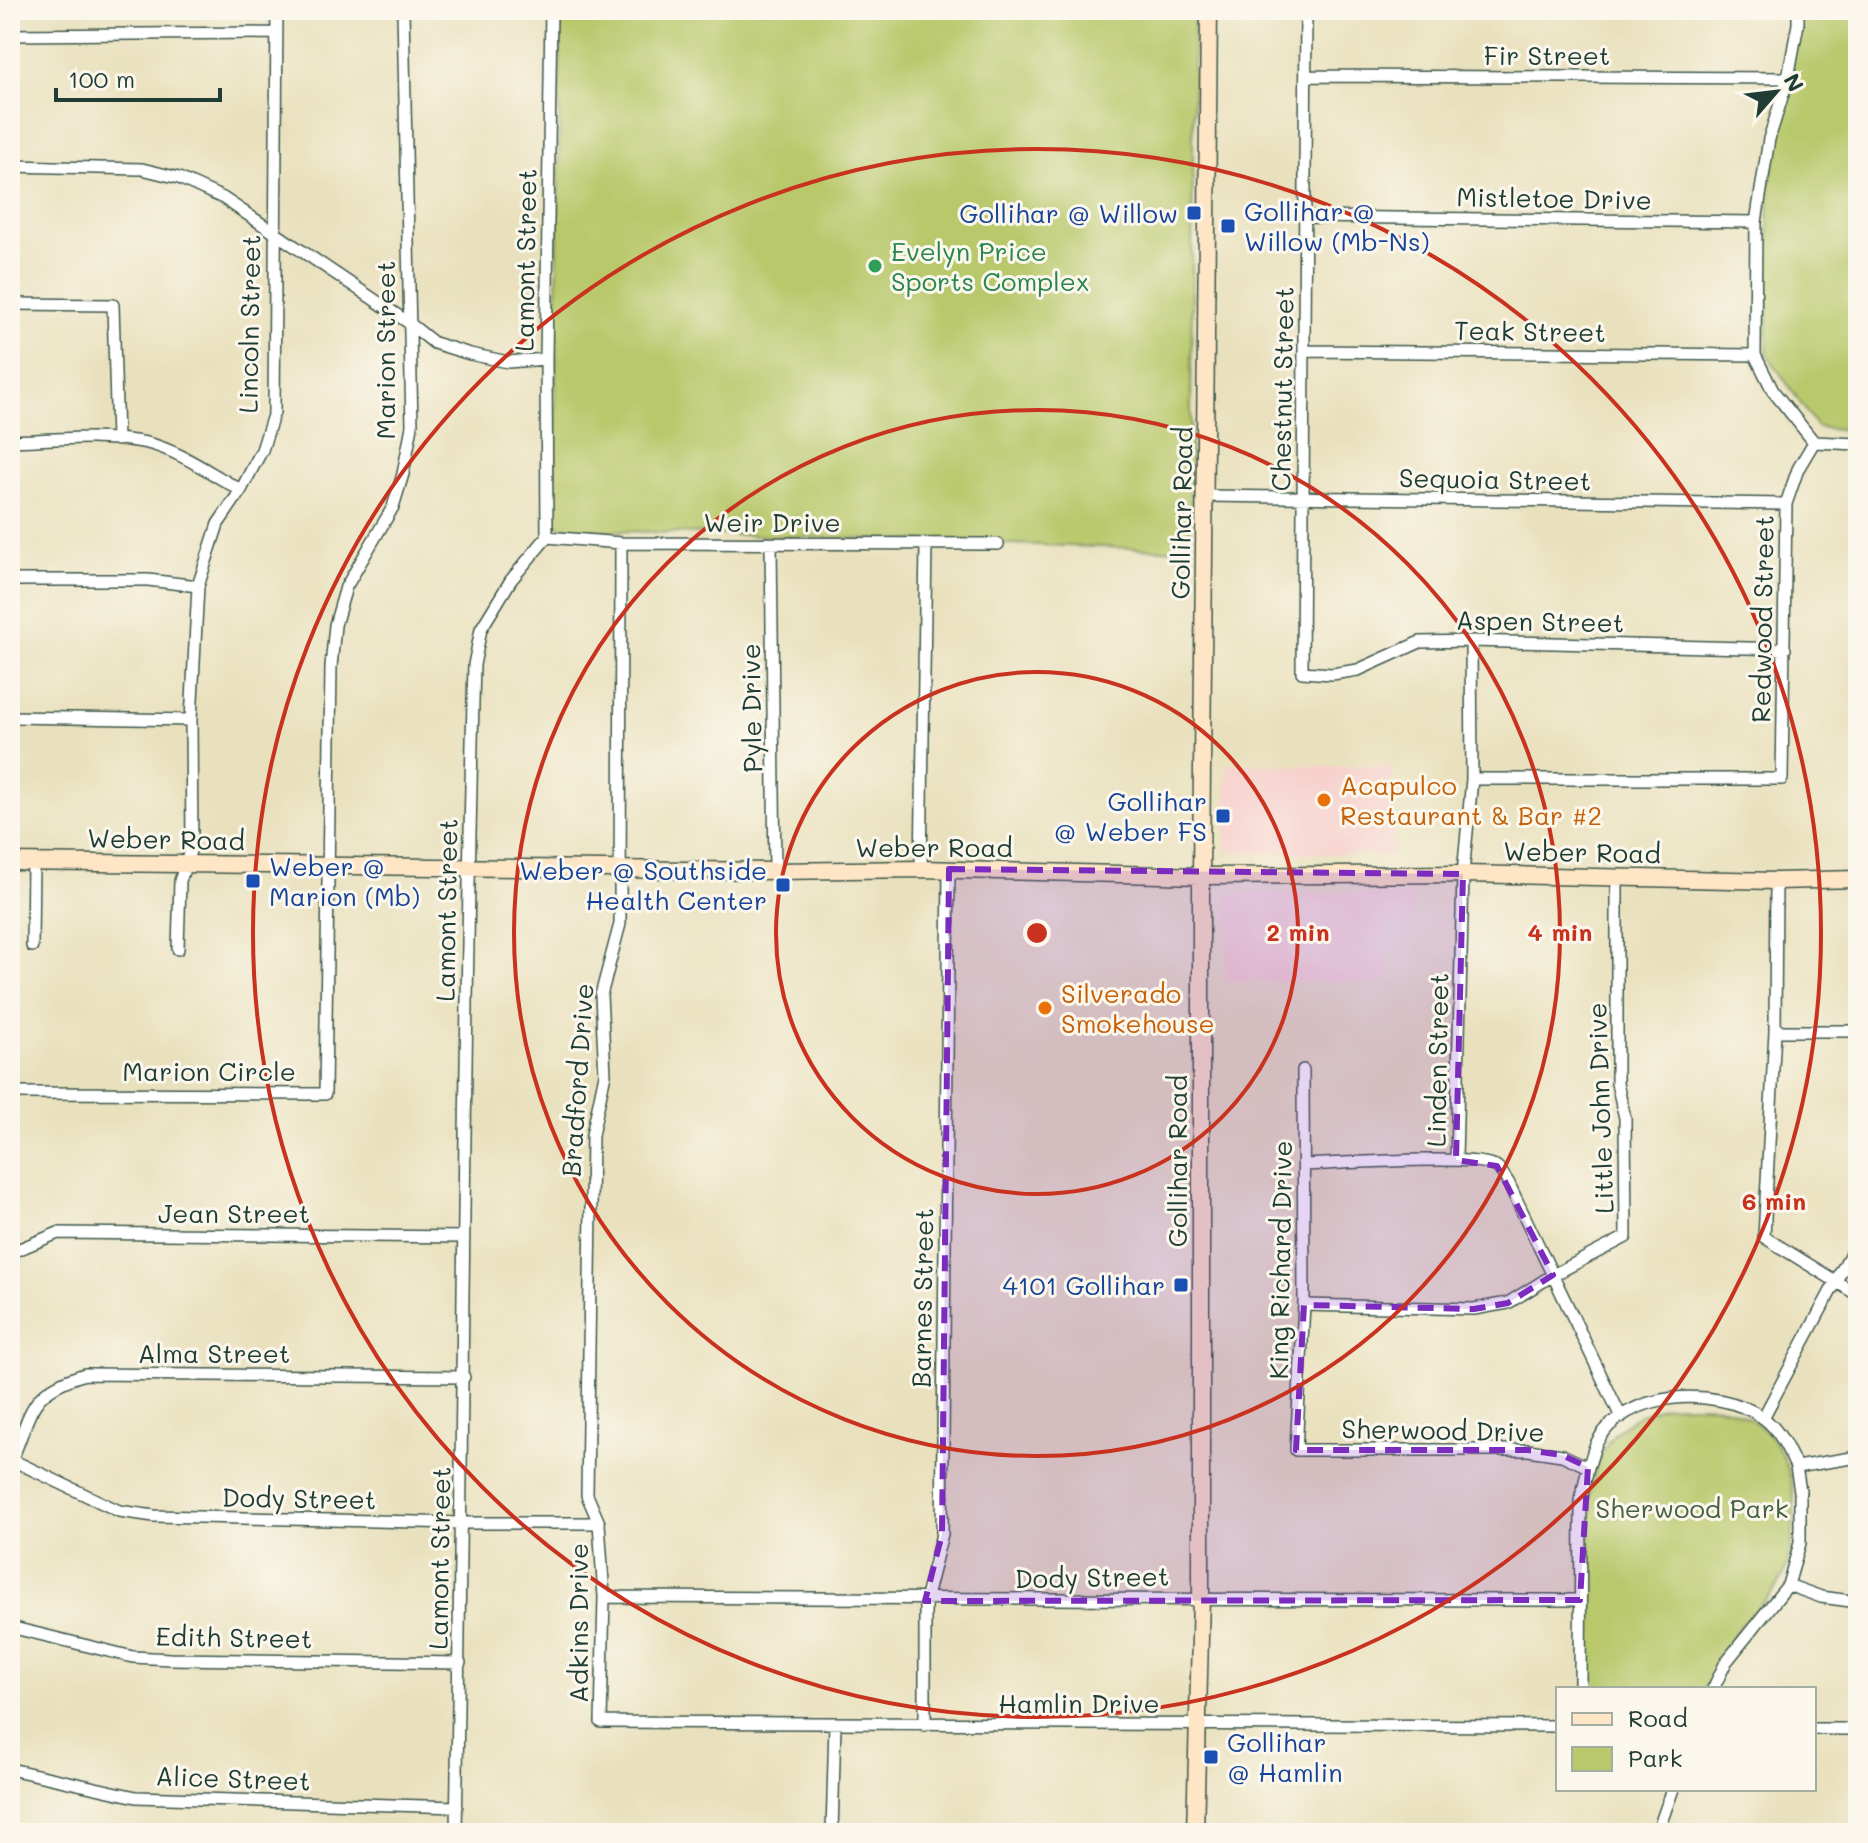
<svg xmlns="http://www.w3.org/2000/svg" width="1868" height="1843" font-family="Mali,sans-serif">
	<style>
		.built { fill: #f7d0cc }
		.green { fill: #b8c86a; stroke: #6c824f; stroke-width: 2 }
		.lines { fill: none; stroke-linecap: round; stroke-linejoin: round }
		.street-casing { stroke: #3d5649; stroke-width: 14 }
		.secondary-casing { stroke: #3d5649; stroke-width: 19 }
		.street { stroke: #fff; stroke-width: 11 }
		.secondary { stroke: #fde5c5; stroke-width: 16 }
		.marked { fill: #7b2cbf; fill-opacity: 0.2; stroke: #7b2cbf; stroke-width: 6; stroke-dasharray: 16 10; stroke-linejoin: round }
		.ring { fill: none; stroke: #c8321e; stroke-width: 4 }
		.transit-dot { fill: #1a4fb4; stroke: #fbf7ec; stroke-width: 3 }
		.leisure-dot { fill: #2e9e5b; stroke: #fbf7ec; stroke-width: 3 }
		.food-dot { fill: #e8710a; stroke: #fbf7ec; stroke-width: 3 }
		.labels { text-anchor: middle; dominant-baseline: central; stroke-width: 6; stroke-linejoin: round; paint-order: stroke }
		.street-label { font-size: 26px; fill: #1f3d34; stroke: #fbf7ec }
		.transit-label { font-size: 26px; fill: #164399; stroke: #fbf7ec; text-anchor: end }
		.leisure-label { font-size: 26px; fill: #27864d; stroke: #fbf7ec; text-anchor: start }
		.food-label { font-size: 26px; fill: #c56008; stroke: #fbf7ec; text-anchor: start }
		.park-label { font-size: 26px; fill: #456042; stroke: #fbf7ec }
		.centre { fill: #c8321e; stroke: #fbf7ec; stroke-width: 4 }
		.ring-label { font-size: 24px; text-anchor: middle; font-weight: bold; fill: #c8321e; stroke: #fbf7ec; stroke-width: 6; stroke-linejoin: round; paint-order: stroke }
	</style>
	<rect width="100%" height="100%" fill="#fbf7ec"/>
	<filter id="ink" filterUnits="userSpaceOnUse"><feTurbulence type="fractalNoise" baseFrequency=".0125" numOctaves="2"/><feDisplacementMap in="SourceGraphic" scale="16" xChannelSelector="R" yChannelSelector="G"/><feConvolveMatrix kernelMatrix="1 2 1 2 8 2 1 2 1" color-interpolation-filters="sRGB"/></filter>
	<filter id="wash" filterUnits="userSpaceOnUse"><feTurbulence type="fractalNoise" baseFrequency=".006" numOctaves="4" result="noise"/><feDisplacementMap in="SourceGraphic" scale="32" xChannelSelector="R" yChannelSelector="G"/><feGaussianBlur stdDeviation="1.8" result="paint"/><feColorMatrix in="noise" values="0 0 0 0 0 0 0 0 0 0 0 0 0 0 0 0 0 1.4 0 .05"/><feComposite in="paint" operator="in"/></filter>
	<g filter="url(#wash)">
		<rect width="100%" height="100%" fill="#e9e1be"/>
		<path class="built" d="M 1227,764 L 1393,767 L 1392,855 L 1226,852 Z
			M 1227,893 L 1412,894 L 1412,924 L 1386,924 L 1386,982 L 1226,981 Z"/>
		<path class="green" d="M 561,10 L 1194,10 L 1190,550 L 562,529 L 554,522 Z
			M 1797,10 L 1858,10 L 1858,431 L 1817,427 L 1767,354 L 1769,190 Z
			M 1666,1406 C 1682,1405 1699,1404 1715,1406 C 1770,1415 1795,1462 1794,1514 C 1793,1534 1792,1554 1784,1574 C 1774,1596 1752,1611 1737,1630 C 1724,1648 1714,1669 1704,1689 L 1588,1689 L 1590,1498 C 1595,1449 1616,1418 1666,1406 Z"/>
	</g>
	<g filter="url(#ink)">
		<g class="lines">
			<defs>
				<path id="street" d="M 1306,10 L 1302,672 L 1332,674 L 1358,670 L 1420,642 L 1471,641 L 1785,649
					M 10,35 L 276,33
					M 1306,76 L 1788,78
					M 10,166 L 142,169 L 179,178 L 223,198 L 409,323 L 434,343 L 470,354 L 508,362 L 546,359
					M 1304,217 L 1756,222
					M 10,304 L 113,305 L 117,440
					M 1305,351 L 1755,355
					M 10,441 C 50,440 108,434 147,443 C 180,451 211,474 241,490
					M 1814,442 L 1858,444
					M 1205,496 L 1786,504
					M 547,537 L 621,543 L 998,544
					M 621,543 L 620,924 L 601,995 L 605,1074 L 592,1135 L 587,1495 L 599,1523 L 604,1597 L 601,1722 L 1558,1726
					M 771,545 L 775,871
					M 10,580 L 148,580 L 198,586
					M 10,717 L 191,720
					M 1472,779 L 1782,779 L 1786,504 L 1798,469 L 1814,442 L 1773,391 L 1755,355 L 1756,222 L 1769,139 L 1788,78 L 1798,24 L 1798,10
					M 921,869 L 926,545
					M 1776,881 L 1775,1031 L 1764,1237 L 1858,1295
					M 32,946 L 33,862
					M 178,949 L 180,881 L 192,845 L 191,720 L 198,586 L 218,524 L 241,490 L 262,450 L 274,412 L 277,10
					M 1775,1031 L 1858,1031
					M 1303,1070 L 1304,1305 L 1296,1450 L 1528,1450 L 1562,1455 L 1588,1467 C 1591,1460 1593,1451 1596,1444 C 1624,1389 1716,1386 1762,1417 C 1779,1429 1788,1449 1796,1467 L 1858,1457
					M 10,1093 L 325,1094 L 331,667 L 335,625 L 346,587 L 393,507 L 403,474 L 412,426 L 403,10
					M 1456,1160 L 1463,874 L 1472,779 L 1471,641
					M 1305,1165 C 1335,1164 1480,1153 1497,1167 C 1501,1170 1505,1178 1508,1182 L 1621,1417
					M 10,1253 L 58,1233 L 462,1237
					M 1304,1305 L 1474,1309 L 1508,1303 L 1553,1275 L 1626,1237 L 1625,1118 L 1617,1083 L 1617,877
					M 1763,1418 L 1858,1240
					M 10,1459 L 119,1511 L 154,1516 L 460,1523 L 599,1523
					M 12,1459 C 33,1409 29,1391 85,1374 L 464,1377
					M 1788,1585 L 1821,1597 L 1858,1602
					M 604,1597 C 929,1601 1255,1598 1580,1600
					M 10,1627 L 133,1657 L 170,1659 L 460,1663
					M 1580,1689 L 1581,1500 L 1588,1467
					M 1713,1689 L 1726,1662 L 1788,1585 L 1800,1543 L 1800,1491 L 1796,1467
					M 925,1725 L 925,1601 L 942,1534 L 949,869
					M 1814,1729 L 1858,1729
					M 10,1769 L 136,1797 L 457,1807
					M 456,1833 C 463,1444 463,1054 474,665 L 481,629 L 511,580 L 547,537 L 546,359 L 551,10
					M 832,1833 L 835,1724
					M 1657,1833 L 1673,1789"/>
				<path id="secondary" d="M 10,862 L 775,871 L 921,869 L 1201,876 L 1463,874 L 1776,881 L 1858,879
					M 1195,1833 L 1201,1597 L 1201,876 L 1209,10"/>
			</defs>
			<use href="#street" class="street-casing"/>
			<use href="#secondary" class="secondary-casing"/>
			<use href="#street" class="street"/>
			<use href="#secondary" class="secondary"/>
		</g>
	</g>
	<path class="marked" d="M 949,869 L 1463,874 L 1456,1160 L 1497,1166 L 1553,1275 L 1508,1303 L 1474,1309 L 1304,1305 L 1296,1450 L 1528,1450 L 1562,1455 L 1588,1467 L 1580,1600 L 925,1601 L 942,1534 Z"/>
	<g class="ring">
		<circle cx="1037" cy="933" r="261"/>
		<circle cx="1037" cy="933" r="523"/>
		<circle cx="1037" cy="933" r="784"/>
	</g>
	<g class="transit-dot">
		<rect x="1186" y="205" width="16" height="16" rx="4"/>
		<rect x="1220" y="218" width="16" height="16" rx="4"/>
		<rect x="1215" y="808" width="16" height="16" rx="4"/>
		<rect x="245" y="873" width="16" height="16" rx="4"/>
		<rect x="775" y="877" width="16" height="16" rx="4"/>
		<rect x="1173" y="1277" width="16" height="16" rx="4"/>
		<rect x="1203" y="1749" width="16" height="16" rx="4"/>
	</g>
	<circle class="leisure-dot" cx="875" cy="266" r="8"/>
	<g class="food-dot">
		<circle cx="1324" cy="800" r="8"/>
		<circle cx="1045" cy="1008" r="8"/>
	</g>
	<g class="labels">
		<g class="street-label">
			<text x="1547" y="55">Fir Street</text>
			<text transform="translate(1554 198) rotate(1)">Mistletoe Drive</text>
			<text transform="translate(525 260) rotate(-89)">Lamont Street</text>
			<text transform="translate(249 324) rotate(-89)">Lincoln Street</text>
			<text transform="translate(1530 331) rotate(1)">Teak Street</text>
			<text transform="translate(385 350) rotate(-90)">Marion Street</text>
			<text transform="translate(1282 389) rotate(-89)">Chestnut Street</text>
			<text transform="translate(1495 479) rotate(1)">Sequoia Street</text>
			<text transform="translate(1181 513) rotate(-89)">Gollihar Road</text>
			<text x="772" y="522">Weir Drive</text>
			<text transform="translate(1762 619) rotate(-89)">Redwood Street</text>
			<text transform="translate(1540 621) rotate(1)">Aspen Street</text>
			<text transform="translate(751 708) rotate(-91)">Pyle Drive</text>
			<text transform="translate(166 839) rotate(1)">Weber Road</text>
			<text x="934" y="847">Weber Road</text>
			<text transform="translate(1582 852) rotate(1)">Weber Road</text>
			<text transform="translate(446 910) rotate(-89)">Lamont Street</text>
			<text transform="translate(1437 1060) rotate(-89)">Linden Street</text>
			<text x="209" y="1071">Marion Circle</text>
			<text transform="translate(577 1080) rotate(-86)">Bradford Drive</text>
			<text transform="translate(1600 1108) rotate(-92)">Little John Drive</text>
			<text transform="translate(1177 1161) rotate(-90)">Gollihar Road</text>
			<text x="234" y="1213">Jean Street</text>
			<text transform="translate(1280 1260) rotate(-89)">King Richard Drive</text>
			<text transform="translate(922 1298) rotate(-89)">Barnes Street</text>
			<text x="214" y="1353">Alma Street</text>
			<text transform="translate(1443 1430) rotate(1)">Sherwood Drive</text>
			<text transform="translate(299 1498) rotate(1)">Dody Street</text>
			<text transform="translate(439 1558) rotate(-89)">Lamont Street</text>
			<text transform="translate(1092 1577) rotate(-1)">Dody Street</text>
			<text transform="translate(578 1623) rotate(-90)">Adkins Drive</text>
			<text transform="translate(234 1637) rotate(1)">Edith Street</text>
			<text x="1079" y="1703">Hamlin Drive</text>
			<text transform="translate(233 1778) rotate(2)">Alice Street</text>
		</g>
		<g class="transit-label">
			<text x="1244" y="211" text-anchor="start">Gollihar @<tspan x="1244" dy="30">Willow (Mb-Ns)</tspan></text>
			<text x="1178" y="213">Gollihar @ Willow</text>
			<text x="1207" y="801">Gollihar<tspan x="1207" dy="30">@ Weber FS</tspan></text>
			<text x="269" y="866" text-anchor="start">Weber @<tspan x="269" dy="30">Marion (Mb)</tspan></text>
			<text x="767" y="870">Weber @ Southside<tspan x="767" dy="30">Health Center</tspan></text>
			<text x="1165" y="1285">4101 Gollihar</text>
			<text x="1227" y="1742" text-anchor="start">Gollihar<tspan x="1227" dy="30">@ Hamlin</tspan></text>
		</g>
		<g class="leisure-label">
			<text x="891" y="251">Evelyn Price<tspan x="891" dy="30">Sports Complex</tspan></text>
		</g>
		<g class="food-label">
			<text x="1340" y="785">Acapulco<tspan x="1340" dy="30">Restaurant &amp; Bar #2</tspan></text>
			<text x="1061" y="993">Silverado<tspan x="1061" dy="30">Smokehouse</tspan></text>
		</g>
		<g class="park-label">
			<text x="1692" y="1508">Sherwood Park</text>
		</g>
	</g>
	<circle cx="1037" cy="933" r="12" class="centre"/>
	<g class="ring-label">
		<text x="1298" y="941">2 min</text>
		<text x="1560" y="941">4 min</text>
		<text x="1774" y="1210">6 min</text>
	</g>
	<rect width="1868" height="1843" fill="none" stroke="#fbf7ec" stroke-width="40"/>
	<rect x="1556" y="1687" width="260" height="104" fill="#fbf7ec" stroke="#a3ada2" stroke-width="2"/>
	<rect x="1572" y="1713" width="40" height="12" fill="#fde5c5" stroke="#a3ada2" stroke-width="2"/>
	<text x="1628" y="1727" font-size="24" fill="#1f3d34">Road</text>
	<rect x="1572" y="1747" width="40" height="24" fill="#b8c86a" stroke="#a3ada2" stroke-width="2"/>
	<text x="1628" y="1767" font-size="24" fill="#1f3d34">Park</text>
	<g transform="translate(1776 92) rotate(62)" stroke="#fbf7ec" stroke-width="6" paint-order="stroke">
	<path d="M0-6L14 30L0 20L-14 30Z" fill="#1f3d34"/>
	<text y="-12" font-size="22" font-weight="bold" text-anchor="middle" fill="#1f3d34">N</text>
	</g>
	<path d="M56 88v12h164v-12" fill="none" stroke="#1f3d34" stroke-width="4"/>
	<text x="68" y="88" font-size="24" fill="#1f3d34" stroke="#fbf7ec" stroke-width="6" paint-order="stroke">100 m</text>
</svg>
